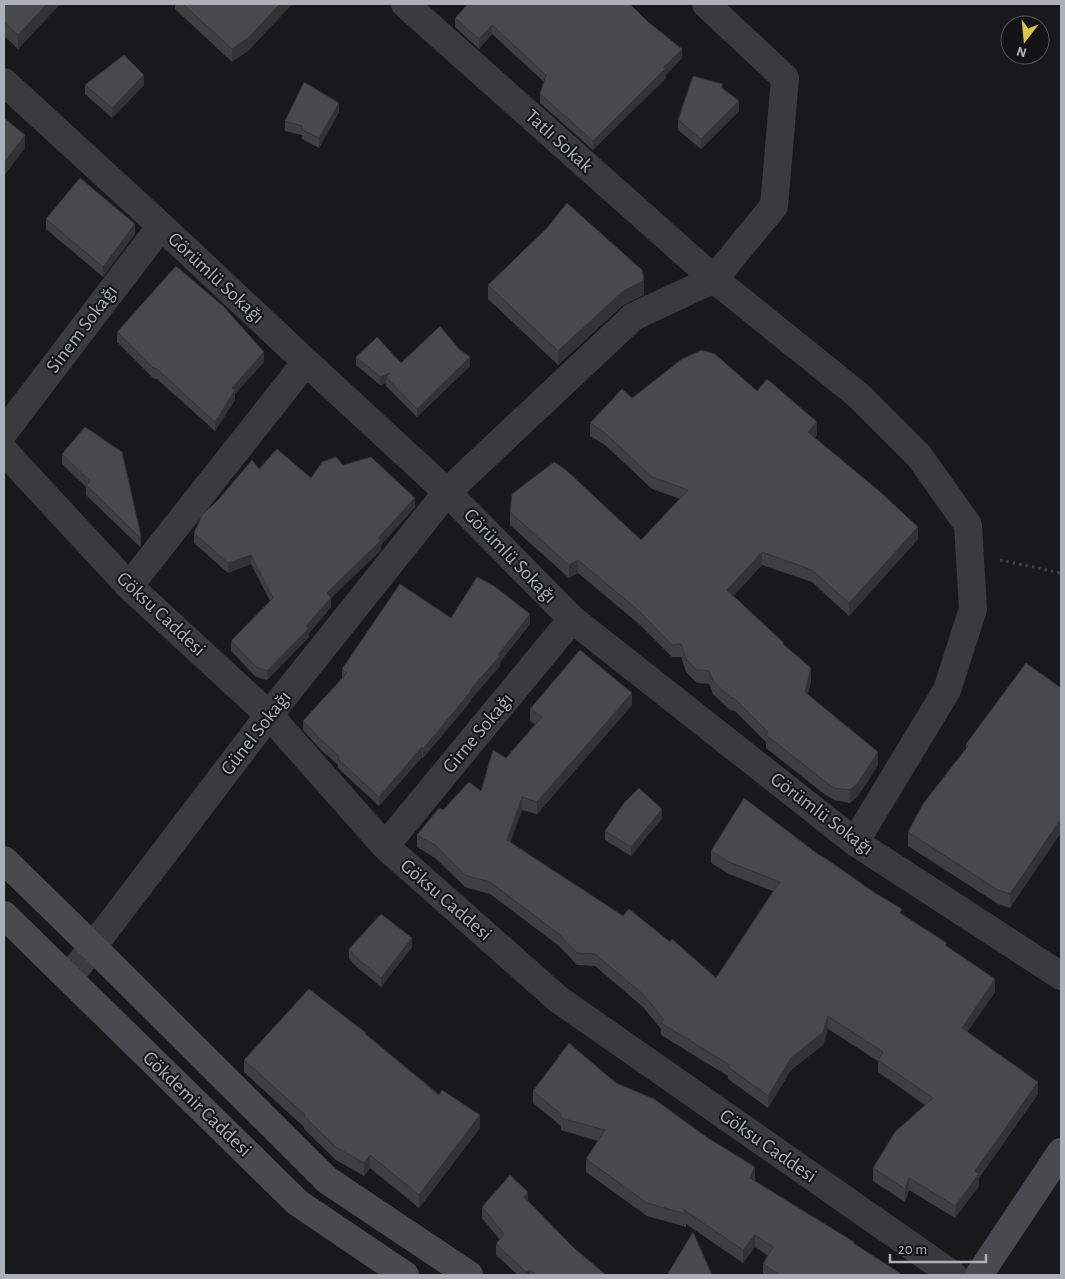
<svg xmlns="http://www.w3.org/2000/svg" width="1065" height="1279" font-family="'Alegreya Sans',sans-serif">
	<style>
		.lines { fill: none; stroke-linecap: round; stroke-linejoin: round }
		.path { stroke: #414146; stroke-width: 3; stroke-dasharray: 2.5 4; stroke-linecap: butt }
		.street { stroke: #3b3b3f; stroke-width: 28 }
		.secondary { stroke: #49494f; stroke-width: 28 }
		.wall { fill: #3f3f42 }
		.shaded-wall { fill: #333336 }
		.building { fill: #49494d; stroke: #333336 }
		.labels { text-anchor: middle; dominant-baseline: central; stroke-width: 4; stroke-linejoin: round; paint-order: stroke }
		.street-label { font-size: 20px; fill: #adafb9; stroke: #141416 }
	</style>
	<rect width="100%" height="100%" fill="#19191b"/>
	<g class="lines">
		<path class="path" d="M 1000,560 L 1061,573"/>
		<path class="street" d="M 405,4 L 714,279 L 858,395 L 919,456 L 968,525 L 973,609 L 947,690 L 855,842
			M 4,82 L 161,226 L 306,362 L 447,492 L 572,619 L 855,842 L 1061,976
			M 4,432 L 161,226
			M 4,451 L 129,586 L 269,715 L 385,846 L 558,999 L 953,1275
			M 129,586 L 306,362
			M 385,846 L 572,619
			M 69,978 L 269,715 L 447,492 L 633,317 L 714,279 L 774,206 L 785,78 L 706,4"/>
		<path class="secondary" d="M 4,860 L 93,947 L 327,1180 L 469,1275
			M 4,915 L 298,1203 L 405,1275
			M 979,1275 L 1061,1152"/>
	</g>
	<path class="wall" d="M 4,4 L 60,4 L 18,49 L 4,36 Z
		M 175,4 L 292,4 L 248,51 L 232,62 L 175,9 Z
		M 455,18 L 682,58 L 666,75 L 666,78 L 593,150 L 540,103 L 540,94 L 544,82 L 492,34 L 479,49 L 455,27 Z
		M 85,85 L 144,85 L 112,118 L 85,94 Z
		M 722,88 L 739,111 L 701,149 L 678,130 L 678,120 Z
		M 339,112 L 319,148 L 302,139 L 302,135 L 285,131 L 285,121 Z
		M 46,219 L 135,234 L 103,277 L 46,229 Z
		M 488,285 L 644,293 L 643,295 L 622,306 L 558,365 L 488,299 Z
		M 117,332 L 264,362 L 235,394 L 235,400 L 215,431 L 157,379 L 153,378 L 117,342 Z
		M 356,357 L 401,363 L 470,366 L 417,417 L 386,386 L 386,383 L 380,385 L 356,365 Z
		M 757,391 L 817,435 L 815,438 L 918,539 L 849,616 L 812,582 L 762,565 L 733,596 L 783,645 L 811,681 L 808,694 L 878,765 L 858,796 L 850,803 L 834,800 L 823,793 L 766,748 L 766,742 L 735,711 L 730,710 L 713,694 L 709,684 L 697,683 L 686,672 L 681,657 L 672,657 L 639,624 L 578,573 L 569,578 L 510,525 L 510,512 L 641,540 L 680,499 L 652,489 L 605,445 L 590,436 L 590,423 L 632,398 Z
		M 85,427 L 141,536 L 141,546 L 140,547 L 86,495 L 86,487 L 62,464 L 62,454 Z
		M 343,465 L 415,507 L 381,545 L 381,550 L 331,598 L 331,607 L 309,633 L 309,637 L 267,680 L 256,677 L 231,651 L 231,641 L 270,601 L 251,564 L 228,573 L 194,543 L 194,533 L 259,469 L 311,478 Z
		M 451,618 L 530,624 L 500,662 L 500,666 L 471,699 L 471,701 L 423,758 L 422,757 L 379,806 L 338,768 L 338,765 L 319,748 L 303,730 L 303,721 L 342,678 L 342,669 Z
		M 1026,663 L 1010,908 L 998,904 L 908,846 L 908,832 L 966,749 L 966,744 Z
		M 632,705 L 537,814 L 522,810 L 510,842 L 716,978 L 773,891 L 729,874 L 711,863 L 711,851 L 819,855 L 947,946 L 995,992 L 967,1032 L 1038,1094 L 979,1178 L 979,1186 L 955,1218 L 909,1190 L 905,1202 L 873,1181 L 873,1168 L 925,1105 L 878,1072 L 878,1061 L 828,1029 L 823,1045 L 791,1070 L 768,1108 L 728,1079 L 728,1076 L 661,1035 L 661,1029 L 643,1007 L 595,966 L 577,965 L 559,946 L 490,894 L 465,887 L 435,858 L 417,847 L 417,835 L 443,810 L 481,791 L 506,758 L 535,724 L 530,721 L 530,709 Z
		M 662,818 L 631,856 L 605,840 L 605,831 Z
		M 412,947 L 381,987 L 352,963 L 352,961 L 349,959 L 349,949 Z
		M 366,1034 L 480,1128 L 419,1208 L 370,1168 L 364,1176 L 336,1160 L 304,1129 L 304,1127 L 244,1072 L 244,1060 Z
		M 616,1083 L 755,1179 L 755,1181 L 854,1243 L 900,1275 L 763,1275 L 763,1264 L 768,1256 L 755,1247 L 743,1263 L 686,1224 L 686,1227 L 647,1216 L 586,1172 L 586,1159 L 598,1141 L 561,1130 L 561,1126 L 533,1103 L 533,1091 Z
		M 528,1201 L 575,1249 L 606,1275 L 518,1275 L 496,1255 L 496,1244 L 500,1240 L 482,1218 L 482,1207 Z"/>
	<path class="shaded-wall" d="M 47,4 L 60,4 L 18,49 L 18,35 Z
		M 280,4 L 292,4 L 248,51 L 232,62 L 232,49 Z
		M 492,25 L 492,34 L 479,49 L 479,39 Z
		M 682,49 L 682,58 L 666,75 L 666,78 L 593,150 L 593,141 Z
		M 144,75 L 144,85 L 112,118 L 112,108 Z
		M 739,101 L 739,111 L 701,149 L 701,139 Z
		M 339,103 L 339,112 L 319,148 L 319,138 Z
		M 25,135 L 25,148 L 4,176 L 4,163 Z
		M 135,224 L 135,234 L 103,277 L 103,267 Z
		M 644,279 L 644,293 L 643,295 L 622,306 L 558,365 L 558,351 L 622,292 Z
		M 264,352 L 264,362 L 235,394 L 235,400 L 215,431 L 215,422 L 232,388 Z
		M 470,357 L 470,366 L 417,417 L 417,409 Z
		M 390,373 L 386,377 L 386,383 L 380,385 L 380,377 Z
		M 817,422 L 817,435 L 808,445 L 808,432 Z
		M 415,498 L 415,507 L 381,545 L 381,550 L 331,598 L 331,607 L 309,633 L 309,637 L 267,680 L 267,671 L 327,593 Z
		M 918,527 L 918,539 L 849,616 L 849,603 Z
		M 141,536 L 141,546 L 140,547 L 140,538 Z
		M 762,552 L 762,565 L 727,603 L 727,590 Z
		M 251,555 L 251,564 L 228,573 L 228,563 Z
		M 578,560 L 578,573 L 569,578 L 569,565 Z
		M 530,614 L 530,624 L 500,662 L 500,666 L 471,699 L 471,701 L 423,758 L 423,749 L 470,690 Z
		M 811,668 L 811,681 L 805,705 L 805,692 Z
		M 632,693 L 632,705 L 537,814 L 537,802 Z
		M 422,747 L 422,757 L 379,806 L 379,797 Z
		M 878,752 L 878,765 L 858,796 L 850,803 L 850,790 Z
		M 522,797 L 522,810 L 507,852 L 507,840 Z
		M 662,809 L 662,818 L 631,856 L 631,847 Z
		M 1061,819 L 1061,833 L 1010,908 L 1010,894 Z
		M 412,938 L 412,947 L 381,987 L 381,978 Z
		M 995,979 L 995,992 L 962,1040 L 962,1028 Z
		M 828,1016 L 828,1029 L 823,1045 L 791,1070 L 768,1108 L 768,1096 L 791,1058 Z
		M 1038,1082 L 1038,1094 L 979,1178 L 979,1186 L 955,1218 L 955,1206 L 975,1171 Z
		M 480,1115 L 480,1128 L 419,1208 L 419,1195 Z
		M 370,1155 L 370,1168 L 364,1176 L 364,1163 Z
		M 755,1167 L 755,1179 L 750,1191 L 750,1178 Z
		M 909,1178 L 909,1190 L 905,1202 L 905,1189 Z
		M 528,1192 L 528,1203 L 524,1197 Z
		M 755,1235 L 755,1247 L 743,1263 L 743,1250 Z
		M 530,1270 L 530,1275 L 526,1275 L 526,1272 Z"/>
	<path class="building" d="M 4,4 L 47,4 L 18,35 L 4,22 Z
		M 183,4 L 280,4 L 248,38 L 232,49 Z
		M 468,4 L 630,4 L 648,22 L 682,49 L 663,68 L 666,68 L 593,141 L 540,94 L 546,75 L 492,25 L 479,39 L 455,18 Z
		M 124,55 L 144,75 L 112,108 L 85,85 Z
		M 693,76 L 722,84 L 722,88 L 739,101 L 701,139 L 678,120 Z
		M 304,82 L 339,103 L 319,138 L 302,130 L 302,126 L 285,121 Z
		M 4,118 L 25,135 L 4,163 Z
		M 80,178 L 135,224 L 103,267 L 46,219 Z
		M 567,203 L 642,270 L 644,279 L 643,281 L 622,292 L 558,351 L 488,285 L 547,228 Z
		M 176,266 L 224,307 L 264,352 L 232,388 L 235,390 L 215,422 L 157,369 L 153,368 L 117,332 Z
		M 440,326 L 459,349 L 470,357 L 417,409 L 386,377 L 390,373 L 380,377 L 356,357 L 377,337 L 401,363 Z
		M 702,350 L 715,354 L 757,391 L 767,379 L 817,422 L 808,432 L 878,490 L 918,527 L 849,603 L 812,570 L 762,552 L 727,590 L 783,642 L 783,644 L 811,668 L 805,692 L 878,752 L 858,783 L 850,790 L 834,788 L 823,780 L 766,735 L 768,732 L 735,699 L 730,697 L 713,681 L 709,671 L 697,670 L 686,659 L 681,644 L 672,645 L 639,611 L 578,560 L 569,565 L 510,512 L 512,494 L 554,462 L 566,470 L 641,540 L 688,490 L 652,477 L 605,433 L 590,423 L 622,389 L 632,398 L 682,359 Z
		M 85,427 L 122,452 L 141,536 L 140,538 L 86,485 L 90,481 L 62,454 Z
		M 277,449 L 311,478 L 322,462 L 336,457 L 343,465 L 371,457 L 415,498 L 378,538 L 381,540 L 327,593 L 331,598 L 306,626 L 309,628 L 267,671 L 256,667 L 231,641 L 273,598 L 251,555 L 228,563 L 194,533 L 202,515 L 219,499 L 252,460 L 259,469 Z
		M 477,577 L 494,586 L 530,614 L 498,655 L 500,656 L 470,690 L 471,691 L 423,749 L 422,747 L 379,797 L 338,759 L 339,756 L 319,738 L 303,721 L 347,673 L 342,669 L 400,584 L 451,618 Z
		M 580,650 L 632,693 L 537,802 L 522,797 L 507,840 L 623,916 L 629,909 L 670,942 L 672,939 L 716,978 L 780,882 L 729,862 L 711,851 L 744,798 L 819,855 L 825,858 L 875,893 L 902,909 L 900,913 L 947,943 L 945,945 L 995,979 L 962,1028 L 1038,1082 L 975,1171 L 979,1174 L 955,1206 L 909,1178 L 905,1189 L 873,1168 L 895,1132 L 933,1098 L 878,1060 L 883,1052 L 828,1016 L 823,1032 L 791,1058 L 768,1096 L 728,1067 L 730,1065 L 661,1023 L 664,1020 L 643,994 L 595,954 L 577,953 L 559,934 L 490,882 L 465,875 L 435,845 L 417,835 L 439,808 L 443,810 L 469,782 L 481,791 L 493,750 L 506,758 L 542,717 L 530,709 Z
		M 1026,663 L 1061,688 L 1061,819 L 1010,894 L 998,890 L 908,832 L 923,804 L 968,746 L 966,744 Z
		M 639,788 L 662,809 L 631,847 L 605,831 L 624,803 Z
		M 381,914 L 412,938 L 381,978 L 352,954 L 352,952 L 349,949 Z
		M 309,989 L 366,1033 L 365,1034 L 439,1095 L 442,1090 L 480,1115 L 419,1195 L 370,1155 L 364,1163 L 336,1147 L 304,1116 L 305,1115 L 244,1060 Z
		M 569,1043 L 616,1083 L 654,1099 L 708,1138 L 755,1167 L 750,1178 L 854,1242 L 853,1243 L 900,1273 L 900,1275 L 780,1275 L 763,1264 L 773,1247 L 755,1235 L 743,1250 L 684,1210 L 686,1214 L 647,1203 L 586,1159 L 605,1130 L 561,1118 L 561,1114 L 533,1091 Z
		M 510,1175 L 528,1192 L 524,1197 L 575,1249 L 606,1275 L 537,1275 L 530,1270 L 526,1272 L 496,1244 L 504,1234 L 482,1207 Z
		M 693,1232 L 712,1275 L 667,1275 Z"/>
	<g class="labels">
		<g class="street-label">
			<text transform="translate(559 141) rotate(42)">Tatlı Sokak</text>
			<text transform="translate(216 278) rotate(43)">Görümlü Sokağı</text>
			<text transform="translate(82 329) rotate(-53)">Sinem Sokağı</text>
			<text transform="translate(510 556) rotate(46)">Görümlü Sokağı</text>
			<text transform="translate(161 614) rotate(43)">Göksu Caddesi</text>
			<text transform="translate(256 733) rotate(-52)">Günel Sokağı</text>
			<text transform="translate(478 733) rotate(-50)">Girne Sokağı</text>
			<text transform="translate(822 814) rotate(37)">Görümlü Sokağı</text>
			<text transform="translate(446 900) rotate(41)">Göksu Caddesi</text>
			<text transform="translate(197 1104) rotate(44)">Gökdemir Caddesi</text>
			<text transform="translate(768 1146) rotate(35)">Göksu Caddesi</text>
		</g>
	</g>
	<rect width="1065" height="1279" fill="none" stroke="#adafb9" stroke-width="10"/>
	<g transform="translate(1025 40) rotate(196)"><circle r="24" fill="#141416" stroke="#515257"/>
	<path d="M0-4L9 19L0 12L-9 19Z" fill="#ddc44f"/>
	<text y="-8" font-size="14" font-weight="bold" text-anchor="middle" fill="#adafb9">N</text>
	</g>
	<path d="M890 1254v8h96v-8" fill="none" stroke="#adafb9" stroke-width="2.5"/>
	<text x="898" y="1254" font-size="15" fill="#adafb9" stroke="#141416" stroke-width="4" paint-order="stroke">20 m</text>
</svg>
